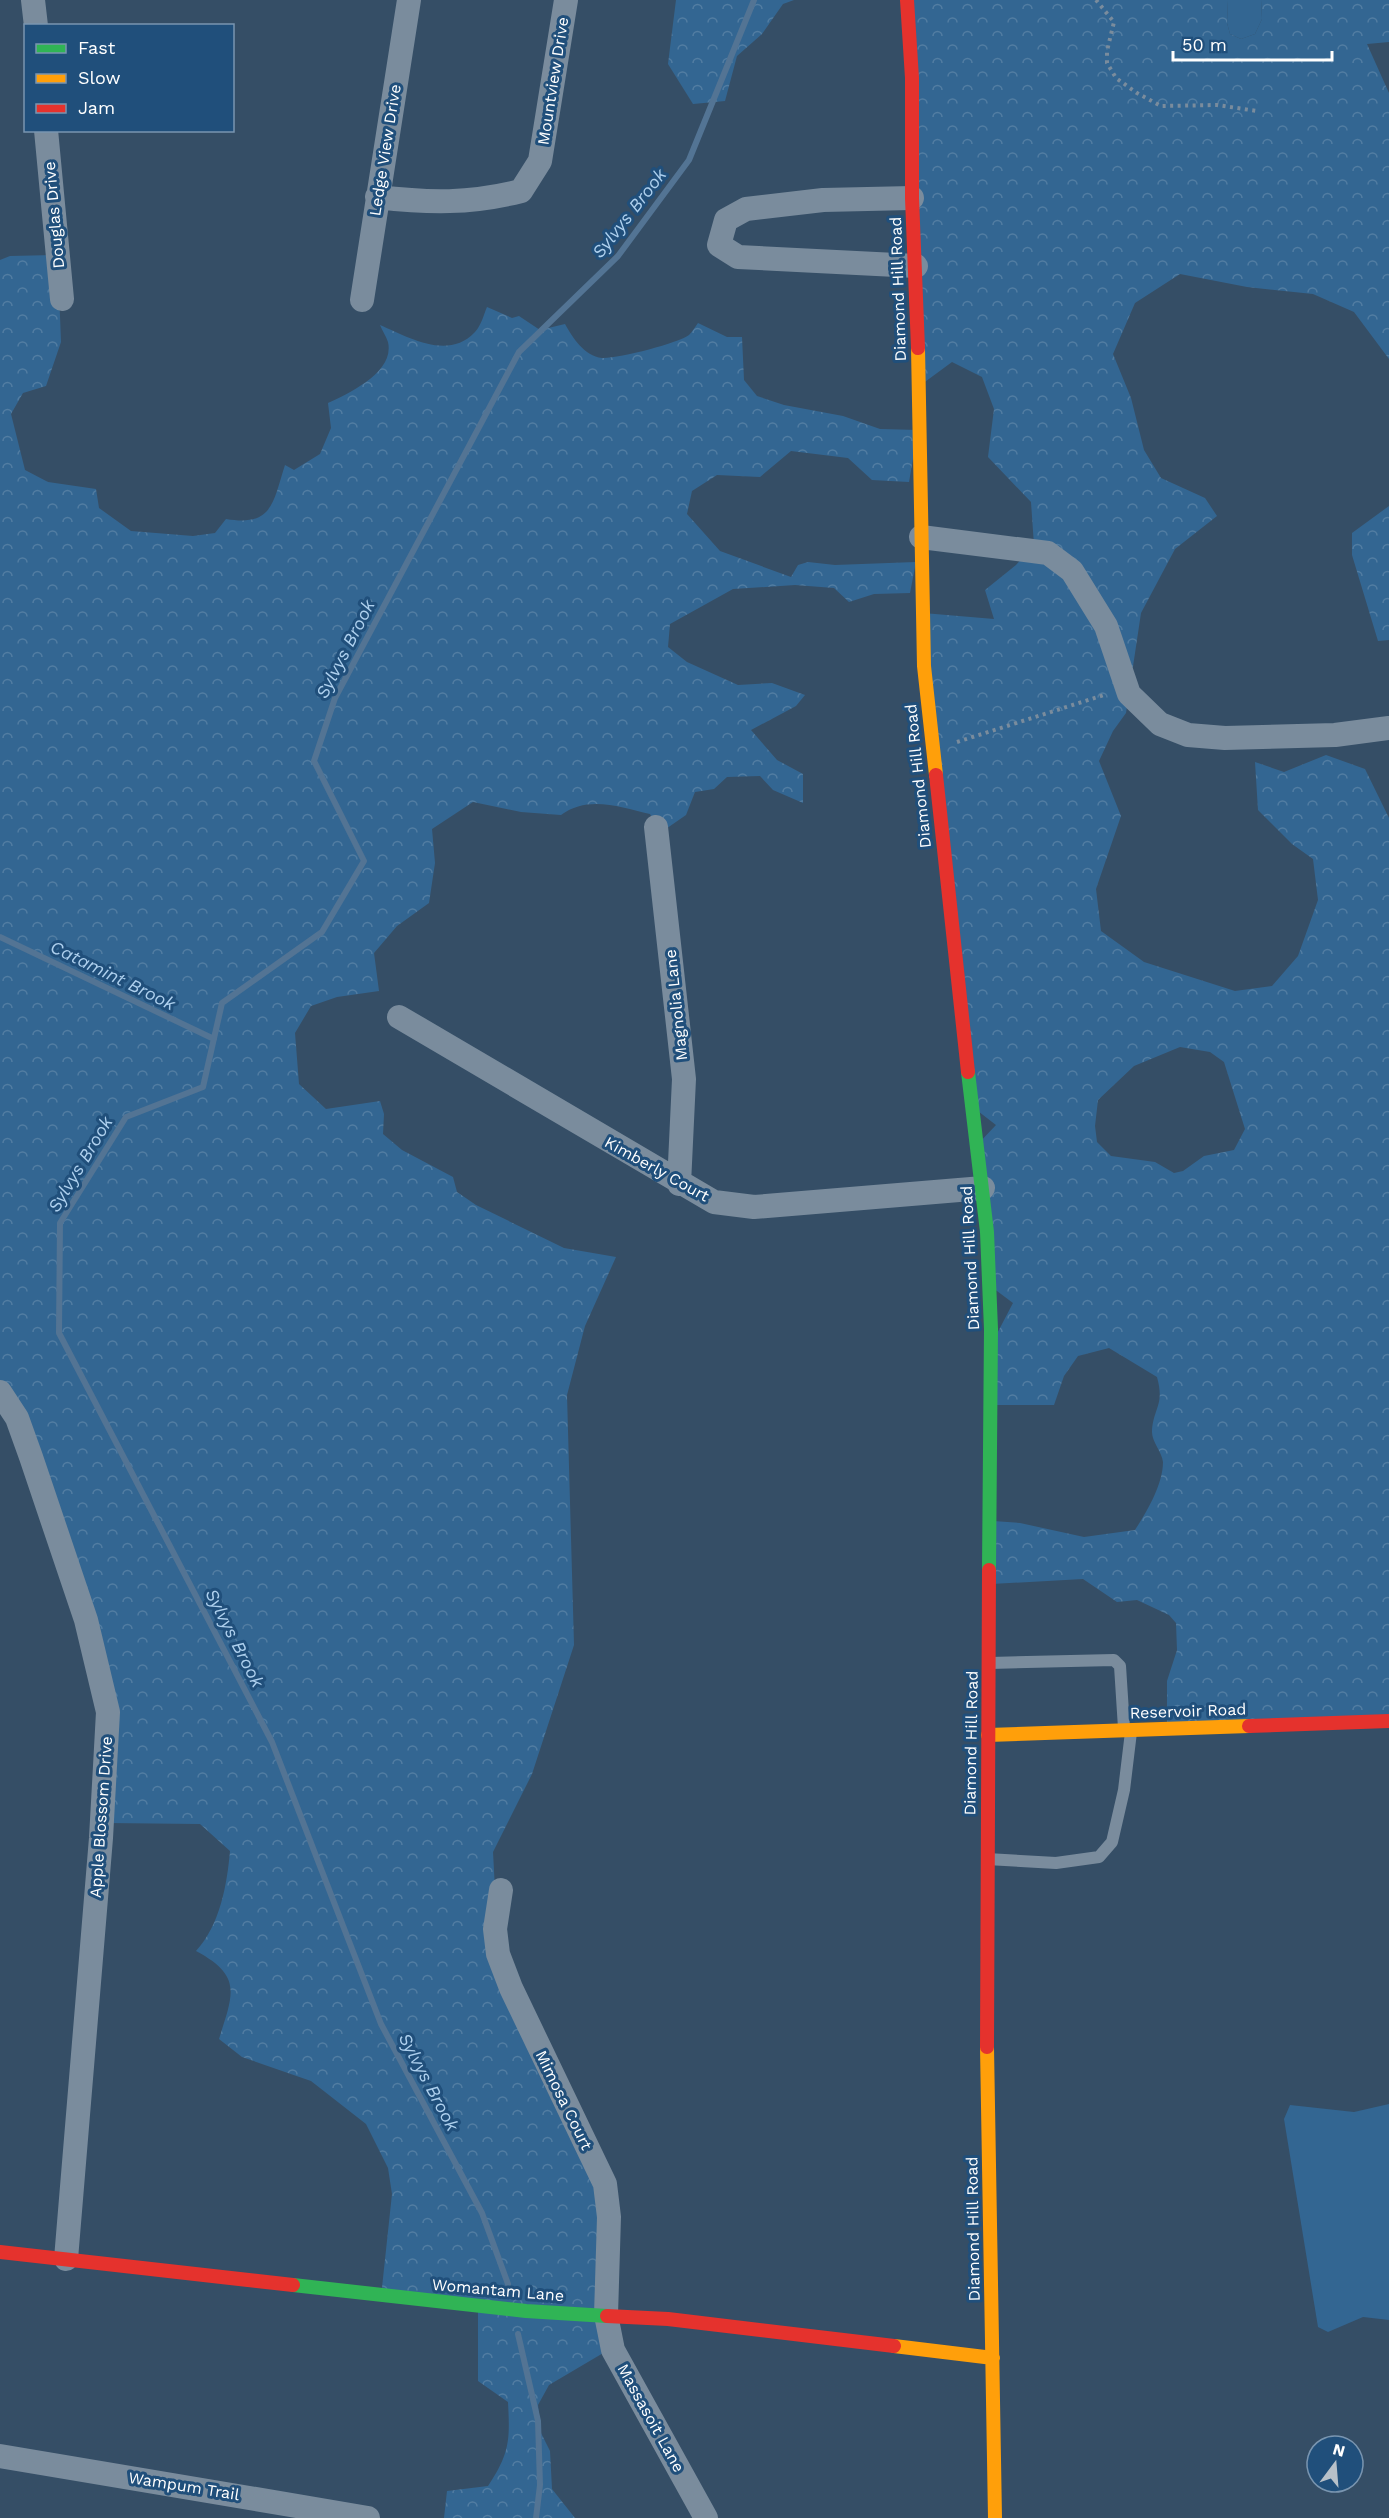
<svg xmlns="http://www.w3.org/2000/svg" width="1389" height="2518" font-family="'Work Sans',sans-serif">
	<style>
		.green { fill: #336692 }
		.forest { fill: url(#forest-crowns); fill-rule: evenodd }
		.lines { fill: none; stroke-linecap: round; stroke-linejoin: round }
		.stream { stroke: #537494; stroke-width: 6 }
		.path { stroke: #7a8c9d; stroke-width: 4; stroke-dasharray: 3 4.5; stroke-linecap: butt }
		.lane { stroke: #7a8c9d; stroke-width: 12 }
		.street { stroke: #7a8c9d; stroke-width: 24 }
		.fast { stroke: #30b455; stroke-width: 14 }
		.slow { stroke: #ff9f0a; stroke-width: 14 }
		.jam { stroke: #e5322d; stroke-width: 14 }
		.labels { text-anchor: middle; dominant-baseline: central; stroke-width: 6; stroke-linejoin: round; paint-order: stroke }
		.street-label { font-size: 16px; fill: #fff; stroke: #204f7b }
		.water-label { font-size: 18px; font-style: italic; fill: #aed0ee; stroke: #204f7b }
	</style>
	<defs>
		<pattern id="forest-crowns" width="20" height="18" patternUnits="userSpaceOnUse" patternTransform="scale(1.5)"><rect width="20" height="18" fill="#336692"/><path d="M2 6a3 3 0 1 1 6 0M12 15a3 3 0 1 1 6 0" fill="none" stroke="#527da2"/></pattern>
	</defs>
	<rect width="100%" height="100%" fill="#354e66"/>
	<path class="green" d="M 1228,0 L 1261,0 L 1262,19 L 1255,34 L 1241,39 L 1230,34 L 1227,23 Z
		M 1389,2104 L 1389,2320 L 1363,2317 L 1328,2332 L 1318,2327 L 1284,2119 L 1290,2105 L 1354,2112 Z"/>
	<path class="forest" d="M 676,0 L 794,0 L 783,4 L 762,34 L 737,56 L 725,101 L 693,104 L 668,64 Z
		M 905,0 L 1228,0 L 1227,23 L 1230,34 L 1241,39 L 1255,34 L 1262,19 L 1261,0 L 1389,0 L 1389,42 L 1367,44 L 1389,93 L 1389,359 L 1354,312 L 1313,294 L 1247,287 L 1180,274 L 1135,303 L 1113,354 L 1131,398 L 1144,450 L 1161,478 L 1205,498 L 1217,516 L 1175,549 L 1141,613 L 1126,713 L 1113,731 L 1099,761 L 1121,816 L 1096,889 L 1101,931 L 1144,962 L 1235,991 L 1272,986 L 1298,956 L 1318,900 L 1313,859 L 1292,844 L 1258,810 L 1255,762 L 1284,772 L 1326,755 L 1365,769 L 1389,818 L 1389,1725 L 1167,1730 L 1167,1681 L 1177,1650 L 1176,1623 L 1169,1615 L 1137,1600 L 1117,1602 L 1083,1579 L 991,1584 L 993,1521 L 1020,1523 L 1084,1537 L 1135,1530 C 1146,1513 1163,1485 1163,1462 C 1162,1452 1152,1442 1152,1432 C 1153,1408 1165,1406 1157,1377 L 1109,1348 L 1078,1356 L 1064,1376 L 1054,1405 L 992,1405 L 990,1347 L 1013,1303 L 989,1285 L 978,1144 L 996,1125 L 974,1108 L 923,613 L 994,619 L 985,590 L 1016,565 L 1034,545 L 1031,502 L 988,457 L 994,409 L 982,377 L 952,362 L 918,387 ZM 1180,1047 L 1210,1052 L 1224,1062 L 1245,1129 L 1234,1150 L 1204,1156 L 1183,1171 L 1174,1173 L 1155,1162 L 1111,1156 L 1097,1142 L 1095,1126 L 1098,1100 L 1134,1066 Z
		M 55,255 L 58,265 L 61,342 L 46,386 L 23,393 L 11,414 L 25,470 L 48,482 L 96,489 L 99,508 L 131,531 L 193,536 L 215,533 L 226,519 C 273,527 273,502 285,465 L 294,470 L 320,454 L 331,428 L 328,403 C 349,393 395,372 388,342 C 386,336 382,330 380,325 C 408,337 448,361 475,332 C 481,326 484,314 487,307 L 512,318 L 519,316 L 540,330 L 565,324 C 573,338 584,356 602,358 C 617,359 679,343 689,335 C 692,332 695,327 698,323 L 727,337 L 742,337 L 744,380 L 757,396 L 784,405 L 843,416 L 880,429 L 918,430 L 909,482 L 872,480 L 848,458 L 791,451 L 760,477 L 717,475 L 692,491 L 687,514 L 720,551 L 791,577 L 798,565 L 808,562 L 835,565 L 916,562 L 910,593 L 874,594 L 849,602 L 834,588 L 795,585 L 733,589 L 670,624 L 668,647 L 687,662 L 738,685 L 772,683 L 805,695 L 796,706 L 751,730 L 777,760 L 803,774 L 803,803 L 773,790 L 760,776 L 727,777 L 714,789 L 695,792 L 686,815 L 660,833 L 650,814 C 620,807 588,795 561,815 L 521,812 L 473,802 L 432,829 L 435,863 L 429,903 L 397,926 L 374,953 L 379,991 L 337,997 L 311,1006 L 295,1033 L 299,1084 L 326,1109 L 380,1101 L 384,1114 L 383,1134 L 402,1150 L 453,1177 L 457,1192 L 476,1205 L 564,1248 L 616,1257 L 585,1326 L 567,1395 L 574,1645 L 532,1774 L 493,1852 L 497,1927 L 602,2190 L 610,2349 L 549,2385 L 538,2405 L 541,2433 L 550,2451 L 552,2489 L 575,2518 L 444,2518 L 447,2491 L 488,2486 C 510,2453 510,2440 508,2402 L 478,2381 L 478,2310 L 381,2297 L 392,2194 L 388,2168 L 366,2124 L 311,2081 L 242,2057 L 219,2039 C 233,1994 243,1976 196,1951 C 220,1925 227,1885 230,1851 L 200,1824 L 107,1823 L 110,1708 L 0,1397 L 0,260 L 10,256 Z
		M 1389,506 L 1389,640 L 1378,641 L 1352,555 L 1352,533 Z"/>
	<g class="lines">
		<path class="stream" d="M 0,937 L 214,1039
			M 508,2284 L 482,2213 L 381,2024 L 272,1742 L 59,1333 L 60,1223 L 126,1117 L 203,1087 L 222,1003 L 322,932 L 364,861 L 314,761 L 335,698 L 519,352 L 618,256 L 689,160 L 754,0
			M 518,2334 L 538,2421 L 540,2485 L 536,2518"/>
		<path class="path" d="M 1096,0 L 1114,22 L 1107,51 L 1107,63 L 1116,78 L 1137,93 L 1161,106 L 1217,105 L 1257,111
			M 957,742 L 1107,694"/>
		<path class="lane" d="M 990,1663 L 1114,1660 L 1120,1666 L 1124,1728
			M 987,1859 L 1056,1863 L 1099,1857 L 1112,1842 L 1124,1790 L 1131,1732"/>
		<path class="street" d="M 33,0 L 36,26
			M 46,130 L 62,299
			M 377,197 C 429,203 470,204 521,191 L 540,161 L 566,0
			M 912,198 L 823,200 L 746,209 L 726,220 L 719,245 L 738,257 L 916,266
			M 362,300 L 409,0
			M 921,537 L 1048,553 L 1072,571 L 1106,626 L 1129,694 L 1160,724 L 1188,735 L 1225,738 L 1335,735 L 1389,728
			M 656,827 L 684,1079 L 679,1184
			M 399,1017 L 714,1202 L 754,1207 L 983,1188
			M 0,1392 L 17,1418 L 31,1457 L 86,1620 L 108,1712 L 101,1838 L 66,2259
			M 501,1890 L 495,1929 L 498,1954 L 511,1988 L 605,2184 L 609,2217 L 606,2315 L 613,2350 L 706,2518
			M 0,2456 L 368,2518"/>
		<path class="fast" d="M 968,1072 L 987,1232 L 991,1329 L 989,1570
			M 293,2285 L 526,2311 L 607,2316"/>
		<path class="slow" d="M 918,348 L 924,666 L 936,775
			M 988,1735 L 1249,1726
			M 987,2047 L 995,2518
			M 894,2346 L 993,2358"/>
		<path class="jam" d="M 907,0 L 912,78 L 912,198 L 918,348
			M 936,775 L 968,1072
			M 1249,1726 L 1389,1721
			M 987,2047 L 989,1570
			M 0,2252 L 293,2285
			M 607,2316 L 668,2319 L 894,2346"/>
	</g>
	<g class="labels">
		<g class="street-label">
			<text transform="translate(553 81) rotate(-81)">Mountview Drive</text>
			<text transform="translate(385 150) rotate(-81)">Ledge View Drive</text>
			<text transform="translate(54 215) rotate(-95)">Douglas Drive</text>
			<text transform="translate(898 289) rotate(-92)">Diamond Hill Road</text>
			<text transform="translate(918 776) rotate(-96)">Diamond Hill Road</text>
			<text transform="translate(676 1005) rotate(-96)">Magnolia Lane</text>
			<text transform="translate(657 1169) rotate(29)">Kimberly Court</text>
			<text transform="translate(970 1258) rotate(-93)">Diamond Hill Road</text>
			<text transform="translate(1188 1711) rotate(-2)">Reservoir Road</text>
			<text transform="translate(971 1743) rotate(-89)">Diamond Hill Road</text>
			<text transform="translate(101 1817) rotate(-86)">Apple Blossom Drive</text>
			<text transform="translate(564 2100) rotate(64)">Mimosa Court</text>
			<text transform="translate(973 2229) rotate(-91)">Diamond Hill Road</text>
			<text transform="translate(498 2290) rotate(5)">Womantam Lane</text>
			<text transform="translate(651 2418) rotate(61)">Massasoit Lane</text>
			<text transform="translate(184 2486) rotate(9)">Wampum Trail</text>
		</g>
		<g class="water-label">
			<text transform="translate(629 213) rotate(-52)">Sylvys Brook</text>
			<text transform="translate(345 649) rotate(-63)">Sylvys Brook</text>
			<text transform="translate(113 975) rotate(26)">Catamint Brook</text>
			<text transform="translate(80 1164) rotate(-59)">Sylvys Brook</text>
			<text transform="translate(235 1638) rotate(63)">Sylvys Brook</text>
			<text transform="translate(429 2082) rotate(62)">Sylvys Brook</text>
		</g>
	</g>
	<rect x="24" y="24" width="210" height="108" fill="#204f7b" stroke="#7995b0" stroke-width="1.5"/>
	<rect x="36" y="44" width="30" height="9" fill="#30b455" stroke="#7995b0" stroke-width="1.5"/>
	<text x="78" y="54" font-size="18" fill="#ffffff">Fast</text>
	<rect x="36" y="74" width="30" height="9" fill="#ff9f0a" stroke="#7995b0" stroke-width="1.5"/>
	<text x="78" y="84" font-size="18" fill="#ffffff">Slow</text>
	<rect x="36" y="104" width="30" height="9" fill="#e5322d" stroke="#7995b0" stroke-width="1.5"/>
	<text x="78" y="114" font-size="18" fill="#ffffff">Jam</text>
	<g transform="translate(1335 2464) rotate(16)"><circle r="28" fill="#204f7b" stroke="#7995b0" stroke-width="1.5"/>
	<path d="M0-4.5L10 22L0 15L-10 22Z" fill="#b8c1c9"/>
	<text y="-9" font-size="16" font-weight="bold" text-anchor="middle" fill="#ffffff">N</text>
	</g>
	<path d="M1173 51v9h159v-9" fill="none" stroke="#ffffff" stroke-width="3"/>
	<text x="1182" y="51" font-size="18" fill="#ffffff" stroke="#204f7b" stroke-width="4.5" paint-order="stroke">50 m</text>
</svg>
